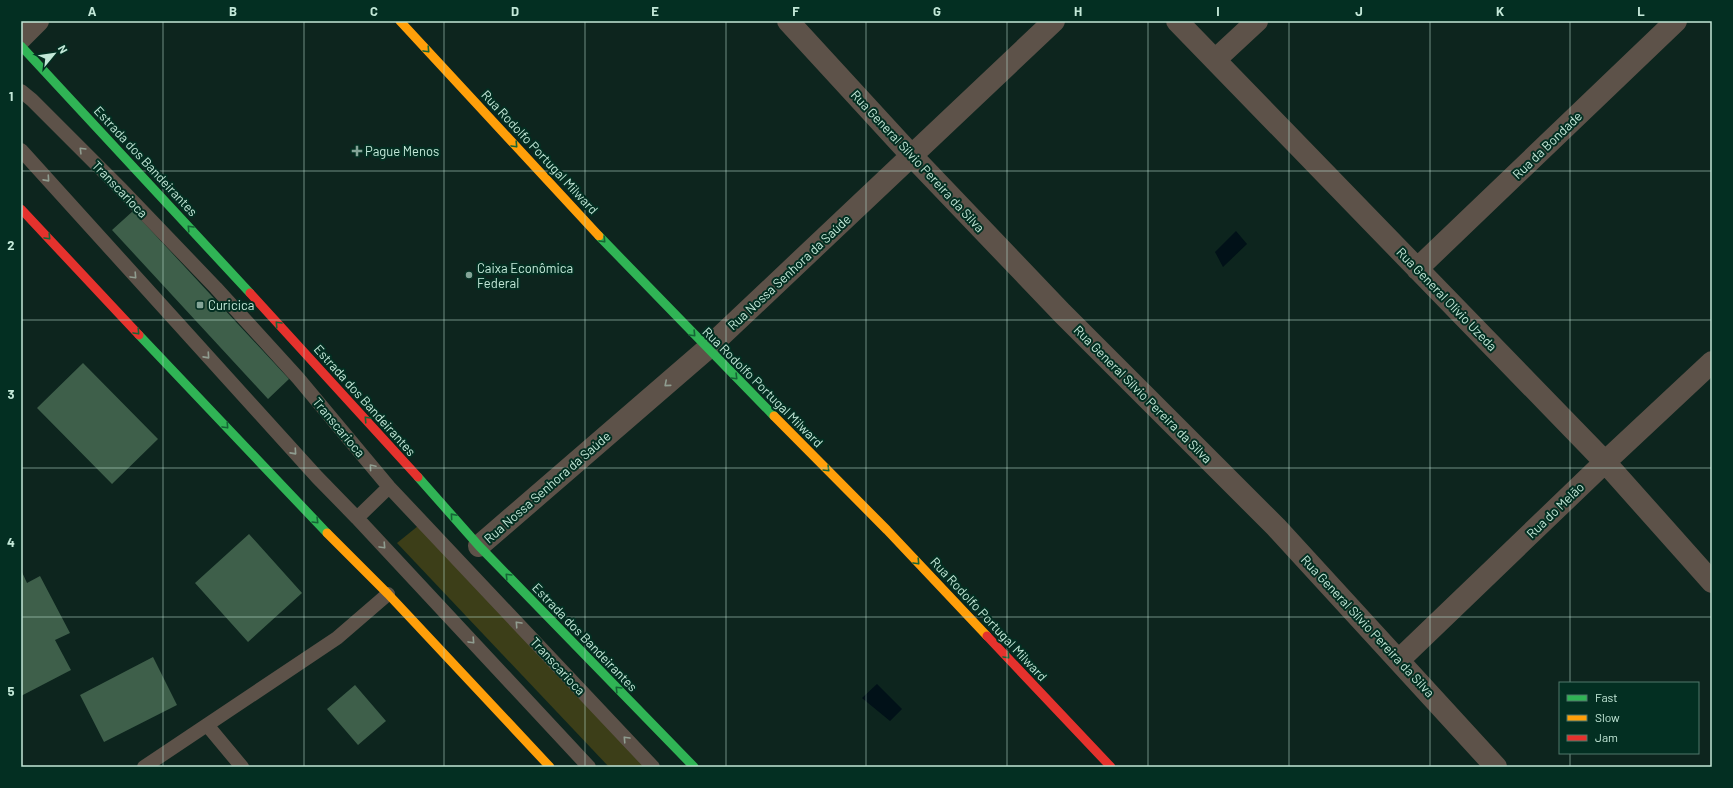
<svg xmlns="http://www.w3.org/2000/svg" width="1733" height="788" font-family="Barlow,sans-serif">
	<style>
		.green { fill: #3c3e18 }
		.water { fill: #011118 }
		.building { fill: #3e5f4a }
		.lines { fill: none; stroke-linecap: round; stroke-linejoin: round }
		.lane { stroke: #5d5249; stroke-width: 14 }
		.street { stroke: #5d5249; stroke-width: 22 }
		.fast { stroke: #30b455; stroke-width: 9 }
		.slow { stroke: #ff9f0a; stroke-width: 9 }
		.jam { stroke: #e5322d; stroke-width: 9 }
		.oneway { stroke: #156436 }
		.oneway2 { stroke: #909d90 }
		.grid { fill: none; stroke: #c3e8d8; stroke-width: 1; stroke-opacity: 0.55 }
		.poi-dot { fill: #83a497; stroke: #032f22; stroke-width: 1.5 }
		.labels { text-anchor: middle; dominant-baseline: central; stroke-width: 4; stroke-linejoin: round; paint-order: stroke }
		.street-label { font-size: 13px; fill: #c3e8d8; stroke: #032f22 }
		.poi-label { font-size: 13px; fill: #c3e8d8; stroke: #032f22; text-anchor: start }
		.neatline { fill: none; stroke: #c3e8d8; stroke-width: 1.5 }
		.grid-label { font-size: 13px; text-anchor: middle; font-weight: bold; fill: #c3e8d8 }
	</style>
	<rect width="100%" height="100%" fill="#0d251e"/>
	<path class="green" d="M 418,526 L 646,767 L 609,767 L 397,543 Z"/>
	<path class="water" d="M 1236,231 L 1247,244 L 1223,267 L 1215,252 Z
		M 877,684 L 902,709 L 890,721 L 862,698 Z"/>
	<path class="building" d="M 133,211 L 289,379 L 268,399 L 112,230 Z
		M 83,363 L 158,439 L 112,484 L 37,408 Z
		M 249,534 L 302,593 L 248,642 L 195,583 Z
		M 21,570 L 27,583 L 40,576 L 70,633 L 55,640 L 71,670 L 21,696 Z
		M 153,657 L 177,705 L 104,742 L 80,695 Z
		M 355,685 L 386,721 L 358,745 L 327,709 Z"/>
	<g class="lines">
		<path class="lane" d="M 21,91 L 32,100 L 121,189 L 216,288 L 298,378 L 389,487 L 653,767
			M 21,150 L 317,477 L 357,518 L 589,767
			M 357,518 L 389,487
			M 207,725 L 242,767
			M 144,767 L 337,638 L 388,594"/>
		<path class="street" d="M 788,21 L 912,156 L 1062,313 L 1276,527 L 1496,767
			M 1177,21 L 1605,462 L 1712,582
			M 21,38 L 38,21
			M 1215,60 L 1257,21
			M 1417,269 L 1676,21
			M 479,546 L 707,349 L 1054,21
			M 1399,660 L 1605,462 L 1712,362"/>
		<path class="fast" d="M 21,46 L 250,293
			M 599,236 L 774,416
			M 139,335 L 327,533
			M 418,477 L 479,546 L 694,767"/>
		<path class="slow" d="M 400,21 L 599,236
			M 774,416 L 887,530 L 987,636
			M 327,533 L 388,594 L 550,767"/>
		<path class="jam" d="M 21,209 L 139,335
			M 250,293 L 418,477
			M 987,636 L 1111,767"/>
	</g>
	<defs><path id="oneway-chevron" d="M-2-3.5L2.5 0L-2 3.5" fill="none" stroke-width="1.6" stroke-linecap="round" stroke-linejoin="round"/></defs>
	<g class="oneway">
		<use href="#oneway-chevron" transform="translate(427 50) rotate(47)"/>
		<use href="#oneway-chevron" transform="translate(515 145) rotate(47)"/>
		<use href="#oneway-chevron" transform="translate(190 228) rotate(-133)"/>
		<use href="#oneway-chevron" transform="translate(48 237) rotate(47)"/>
		<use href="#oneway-chevron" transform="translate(603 240) rotate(47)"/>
		<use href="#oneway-chevron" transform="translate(278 324) rotate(-133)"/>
		<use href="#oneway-chevron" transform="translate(137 332) rotate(47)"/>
		<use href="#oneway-chevron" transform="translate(693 334) rotate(46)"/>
		<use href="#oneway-chevron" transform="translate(735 377) rotate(45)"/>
		<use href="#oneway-chevron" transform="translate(367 419) rotate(-133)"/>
		<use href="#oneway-chevron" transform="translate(226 426) rotate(47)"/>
		<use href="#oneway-chevron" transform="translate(827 469) rotate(45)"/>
		<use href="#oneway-chevron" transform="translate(453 516) rotate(-131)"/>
		<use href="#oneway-chevron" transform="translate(316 521) rotate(45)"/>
		<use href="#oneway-chevron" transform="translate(917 562) rotate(47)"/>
		<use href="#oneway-chevron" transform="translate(508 576) rotate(-134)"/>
		<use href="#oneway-chevron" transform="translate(1007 656) rotate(47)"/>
		<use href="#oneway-chevron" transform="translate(618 689) rotate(-134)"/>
	</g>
	<g class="oneway2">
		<use href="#oneway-chevron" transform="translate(82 150) rotate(-135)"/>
		<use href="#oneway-chevron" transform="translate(47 179) rotate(48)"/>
		<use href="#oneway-chevron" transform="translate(134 276) rotate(47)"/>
		<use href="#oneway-chevron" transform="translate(207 356) rotate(48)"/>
		<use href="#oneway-chevron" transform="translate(667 384) rotate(139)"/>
		<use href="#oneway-chevron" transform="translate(294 452) rotate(48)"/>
		<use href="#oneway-chevron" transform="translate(372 467) rotate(-130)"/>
		<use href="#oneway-chevron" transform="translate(383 546) rotate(47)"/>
		<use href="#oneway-chevron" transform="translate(518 624) rotate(-133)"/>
		<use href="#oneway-chevron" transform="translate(472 641) rotate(47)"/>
		<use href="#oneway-chevron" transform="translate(626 739) rotate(-133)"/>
	</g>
	<path class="grid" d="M 163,21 L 163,767M 304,21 L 304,767M 444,21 L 444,767M 585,21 L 585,767M 726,21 L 726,767M 866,21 L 866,767M 1007,21 L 1007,767M 1148,21 L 1148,767M 1289,21 L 1289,767M 1430,21 L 1430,767M 1570,21 L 1570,683M 21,171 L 1712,171M 21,320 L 1712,320M 21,468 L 1712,468M 21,617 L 1712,617M 1570,753 L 1570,767"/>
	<g class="poi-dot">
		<path d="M355 145h4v4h4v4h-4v4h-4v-4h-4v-4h4z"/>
		<circle cx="469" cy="275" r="4"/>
		<rect x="196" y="301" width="8" height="8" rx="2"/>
	</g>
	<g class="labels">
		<g class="street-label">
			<text transform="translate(1547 145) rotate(-44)">Rua da Bondade</text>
			<text transform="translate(540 152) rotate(47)">Rua Rodolfo Portugal Milward</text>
			<text transform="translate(146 161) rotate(47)">Estrada dos Bandeirantes</text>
			<text transform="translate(918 161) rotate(47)">Rua General Sílvio Pereira da Silva</text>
			<text transform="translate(120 189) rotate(46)">Transcarioca</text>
			<text transform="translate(789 272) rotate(-43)">Rua Nossa Senhora da Saúde</text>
			<text transform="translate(1447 299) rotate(46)">Rua General Olívio Uzeda</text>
			<text transform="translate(763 387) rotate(45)">Rua Rodolfo Portugal Milward</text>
			<text transform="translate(1143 394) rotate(45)">Rua General Sílvio Pereira da Silva</text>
			<text transform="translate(365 400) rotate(48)">Estrada dos Bandeirantes</text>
			<text transform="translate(339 427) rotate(50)">Transcarioca</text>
			<text transform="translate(547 487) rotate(-41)">Rua Nossa Senhora da Saúde</text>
			<text transform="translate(1555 510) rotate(-44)">Rua do Melão</text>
			<text transform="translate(989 619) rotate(47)">Rua Rodolfo Portugal Milward</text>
			<text transform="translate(1368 626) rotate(47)">Rua General Sílvio Pereira da Silva</text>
			<text transform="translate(585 637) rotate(46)">Estrada dos Bandeirantes</text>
			<text transform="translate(558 666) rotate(47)">Transcarioca</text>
		</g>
		<g class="poi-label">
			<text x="365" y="151">Pague Menos</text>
			<text x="477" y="268">Caixa Econômica<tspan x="477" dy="15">Federal</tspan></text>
			<text x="208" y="305">Curicica</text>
		</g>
	</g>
	<rect width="1733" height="788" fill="none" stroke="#032f22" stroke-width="44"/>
	<rect x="1559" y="682" width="140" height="72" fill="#032f22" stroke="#50796b"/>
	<rect x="1567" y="695" width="20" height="6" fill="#30b455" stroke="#50796b"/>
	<text x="1595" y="702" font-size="12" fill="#c3e8d8">Fast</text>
	<rect x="1567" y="715" width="20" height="6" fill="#ff9f0a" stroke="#50796b"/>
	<text x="1595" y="722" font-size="12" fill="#c3e8d8">Slow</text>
	<rect x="1567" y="735" width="20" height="6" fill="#e5322d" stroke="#50796b"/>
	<text x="1595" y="742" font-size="12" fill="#c3e8d8">Jam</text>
	<g transform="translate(54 54) rotate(61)" stroke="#032f22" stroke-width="3" paint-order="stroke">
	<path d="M0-3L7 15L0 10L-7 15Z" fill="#c3e8d8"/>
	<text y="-6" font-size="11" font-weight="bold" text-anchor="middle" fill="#c3e8d8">N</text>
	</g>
	<rect x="22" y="22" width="1689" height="744" class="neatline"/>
	<g class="grid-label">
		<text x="92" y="16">A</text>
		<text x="233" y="16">B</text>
		<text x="374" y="16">C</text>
		<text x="515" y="16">D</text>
		<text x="655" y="16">E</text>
		<text x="796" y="16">F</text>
		<text x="937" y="16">G</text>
		<text x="1078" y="16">H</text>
		<text x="1218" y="16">I</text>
		<text x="1359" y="16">J</text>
		<text x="1500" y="16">K</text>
		<text x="1641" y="16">L</text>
		<text x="11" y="101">1</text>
		<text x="11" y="250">2</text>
		<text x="11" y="399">3</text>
		<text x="11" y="547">4</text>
		<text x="11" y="696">5</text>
	</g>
</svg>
